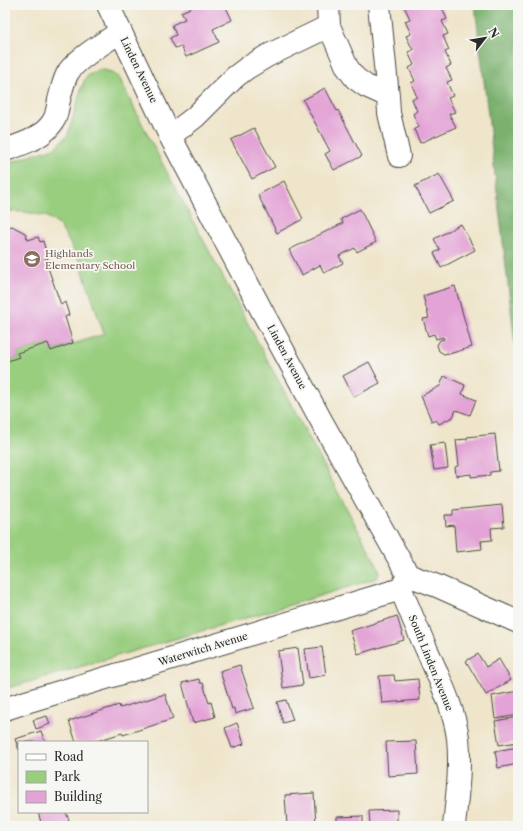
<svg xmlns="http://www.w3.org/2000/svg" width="523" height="831" font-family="'Libre Caslon Text',serif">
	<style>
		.green { fill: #99ce7f; stroke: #627c55 }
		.forest { fill: #7ab16e; stroke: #526e4c }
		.building { fill: #e3a3d6 }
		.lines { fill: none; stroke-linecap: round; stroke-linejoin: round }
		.minor-casing { stroke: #484743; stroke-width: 24 }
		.minor { stroke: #fff; stroke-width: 22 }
		.labels { text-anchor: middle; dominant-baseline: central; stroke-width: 3.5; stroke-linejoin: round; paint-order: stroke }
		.street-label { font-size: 10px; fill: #2b2b2b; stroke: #f6f6f2 }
		.education-label { font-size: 10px; fill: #785e54; stroke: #f6f6f2; text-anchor: start }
	</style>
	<rect width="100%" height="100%" fill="#f6f6f2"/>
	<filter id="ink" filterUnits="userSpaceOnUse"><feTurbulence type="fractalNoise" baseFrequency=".025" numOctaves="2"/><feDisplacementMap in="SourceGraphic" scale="8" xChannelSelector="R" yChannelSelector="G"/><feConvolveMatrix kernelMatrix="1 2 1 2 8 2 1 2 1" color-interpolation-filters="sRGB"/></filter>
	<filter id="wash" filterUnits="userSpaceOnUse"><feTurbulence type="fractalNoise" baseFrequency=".012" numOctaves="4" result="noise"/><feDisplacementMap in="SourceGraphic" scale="16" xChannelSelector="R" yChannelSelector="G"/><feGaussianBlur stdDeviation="0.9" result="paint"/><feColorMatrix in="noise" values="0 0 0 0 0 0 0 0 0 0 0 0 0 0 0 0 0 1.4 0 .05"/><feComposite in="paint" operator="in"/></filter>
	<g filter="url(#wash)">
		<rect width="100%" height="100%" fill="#efe5cb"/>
		<path class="green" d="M 101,69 L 111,72 L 119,77 L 128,96 L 160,159 L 379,569 L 379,574 L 377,578 L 300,602 L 5,689 L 5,362 L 19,357 L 17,353 L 48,343 L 51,351 L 104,334 L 79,260 L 67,238 L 59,225 L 46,216 L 25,212 L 5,211 L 5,164 L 54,148 L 68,135 L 81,89 L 86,77 L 93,72 Z"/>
		<path class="forest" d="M 475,5 L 518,5 L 518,369 Z"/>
		<g id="blocks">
			<path class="building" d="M 197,5 L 225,5 L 232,20 L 213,29 L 219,42 L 186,57 L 181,46 L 175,48 L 170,38 L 176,35 L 172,25 L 185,19 L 181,12 Z
				M 406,5 L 441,5 L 447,19 L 442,21 L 448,34 L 443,36 L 449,50 L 445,52 L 451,65 L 446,68 L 452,80 L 447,82 L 453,96 L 448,98 L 455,112 L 449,114 L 456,127 L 420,143 L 414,129 L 419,127 L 413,114 L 417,111 L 412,99 L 417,97 L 411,83 L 415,81 L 409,68 L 414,65 L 408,52 L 413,50 L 406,36 L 411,34 L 405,21 L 410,19 L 404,6 Z
				M 325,88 L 337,111 L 338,110 L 362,156 L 334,170 L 325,154 L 330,151 L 303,100 Z
				M 254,128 L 275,167 L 252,179 L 231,140 Z
				M 439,174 L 454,201 L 429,213 L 415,186 Z
				M 284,181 L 303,219 L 277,233 L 258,195 Z
				M 360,209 L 376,242 L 357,252 L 355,248 L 339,256 L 343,263 L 324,273 L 320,265 L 302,275 L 289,250 L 343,223 L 341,219 Z
				M 461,224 L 475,250 L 441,268 L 434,253 L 440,250 L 434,239 Z
				M 12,226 L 25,233 L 28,240 L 38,237 L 40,242 L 43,241 L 48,259 L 45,259 L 61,305 L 65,302 L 69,315 L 65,317 L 73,343 L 51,351 L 48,343 L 17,353 L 19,357 L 5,362 L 5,228 Z
				M 455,286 L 472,347 L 449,354 L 448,353 L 444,354 L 439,351 L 437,345 L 440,340 L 444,339 L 443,337 L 436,339 L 434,334 L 428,336 L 423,319 L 429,318 L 423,296 Z
				M 369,362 L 380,383 L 354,397 L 343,376 Z
				M 444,376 L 465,385 L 462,394 L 476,400 L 470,415 L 456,410 L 453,417 L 439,424 L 436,420 L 432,422 L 421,396 L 440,386 Z
				M 495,434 L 499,471 L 490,472 L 490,475 L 471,477 L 471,474 L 456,476 L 455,467 L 459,466 L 456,440 L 467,439 L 467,437 Z
				M 445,443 L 448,468 L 434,470 L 430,445 Z
				M 502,505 L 504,527 L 491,528 L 492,540 L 481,541 L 482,549 L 456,552 L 454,525 L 446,526 L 445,515 L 453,515 L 453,510 Z
				M 397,616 L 404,640 L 358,654 L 350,631 Z
				M 322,647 L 326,675 L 309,678 L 305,649 Z
				M 298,648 L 303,685 L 283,688 L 278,651 Z
				M 478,654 L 486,667 L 499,659 L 511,680 L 486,695 L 466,661 Z
				M 240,665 L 254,708 L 235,714 L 234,708 L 232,709 L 220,671 Z
				M 394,675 L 395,681 L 418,679 L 420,700 L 382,703 L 379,676 Z
				M 199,679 L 200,683 L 203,683 L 209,703 L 211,702 L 215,717 L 193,723 L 182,683 Z
				M 518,691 L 518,715 L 495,719 L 492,696 Z
				M 165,694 L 173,719 L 123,735 L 122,733 L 94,742 L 76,742 L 69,721 L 119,705 L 120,708 Z
				M 286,700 L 293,720 L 283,723 L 277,702 Z
				M 47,716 L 50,724 L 36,729 L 33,720 Z
				M 518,717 L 518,742 L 499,745 L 495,721 Z
				M 237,723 L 244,744 L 232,748 L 225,728 Z
				M 41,731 L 45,742 L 19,742 L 19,750 L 15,739 Z
				M 416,741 L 418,774 L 388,776 L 386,742 Z
				M 518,747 L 518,764 L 498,768 L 495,751 Z
				M 314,793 L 316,826 L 287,826 L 285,795 Z
				M 397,810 L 397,826 L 370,826 L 369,811 Z
				M 38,812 L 66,812 L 71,826 L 42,826 Z
				M 363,816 L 363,826 L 337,826 L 337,817 Z"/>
		</g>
	</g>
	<g filter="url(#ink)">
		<use href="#blocks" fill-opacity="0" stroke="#484743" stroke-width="1"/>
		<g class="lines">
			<defs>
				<path id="minor" d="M 108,5 L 170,136 L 262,311 L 322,422 L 408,575
					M 328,5 L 329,26 L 347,67 L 355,78 L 366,86 L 388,96
					M 379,5 L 388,96 L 389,113 L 399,156
					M 170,136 L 195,117 L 235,77 L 247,68 L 267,56 L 329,26
					M 5,150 C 23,144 46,137 55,118 C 57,112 58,106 59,100 C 62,90 63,80 69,71 C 79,57 106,42 120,32
					M 408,575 L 437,586 L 518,622
					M 408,576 L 401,589 C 410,612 420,635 430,657 C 441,683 454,709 458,738 C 461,767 457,797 454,826
					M 5,709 L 26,702 L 401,589"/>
			</defs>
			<use href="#minor" class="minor-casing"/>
			<use href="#minor" class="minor"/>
		</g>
	</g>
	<defs>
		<symbol id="school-disc" viewBox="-11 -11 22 22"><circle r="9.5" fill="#8d6e63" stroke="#f6f6f2"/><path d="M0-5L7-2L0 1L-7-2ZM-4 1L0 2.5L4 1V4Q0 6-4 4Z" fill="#fff"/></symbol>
	</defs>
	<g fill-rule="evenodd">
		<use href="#school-disc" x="22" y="249" width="20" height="20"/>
	</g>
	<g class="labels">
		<g class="street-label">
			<text transform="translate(139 70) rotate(64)">Linden Avenue</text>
			<text transform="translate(287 357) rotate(62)">Linden Avenue</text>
			<text transform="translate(203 649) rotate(-17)">Waterwitch Avenue</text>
			<text transform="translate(431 663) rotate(68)">South Linden Avenue</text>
		</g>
		<g class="education-label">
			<text x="45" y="253">Highlands<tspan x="45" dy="12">Elementary School</tspan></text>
		</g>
	</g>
	<rect width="523" height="831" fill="none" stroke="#f6f6f2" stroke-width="20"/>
	<rect x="18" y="741" width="130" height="72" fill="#f6f6f2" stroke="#a5a5a2"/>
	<rect x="26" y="754" width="20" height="6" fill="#ffffff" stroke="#a5a5a2"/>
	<text x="54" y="761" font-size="12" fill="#2b2b2b">Road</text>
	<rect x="26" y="771" width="20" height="12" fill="#99ce7f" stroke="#a5a5a2"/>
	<text x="54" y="781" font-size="12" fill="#2b2b2b">Park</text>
	<rect x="26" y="791" width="20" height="12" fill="#e3a3d6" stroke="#a5a5a2"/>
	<text x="54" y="801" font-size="12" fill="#2b2b2b">Building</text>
	<g transform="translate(485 38) rotate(59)" stroke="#f6f6f2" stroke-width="3" paint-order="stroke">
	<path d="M0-3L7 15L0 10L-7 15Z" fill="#2b2b2b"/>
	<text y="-6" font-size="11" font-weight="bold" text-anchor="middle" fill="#2b2b2b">N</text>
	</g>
</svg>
